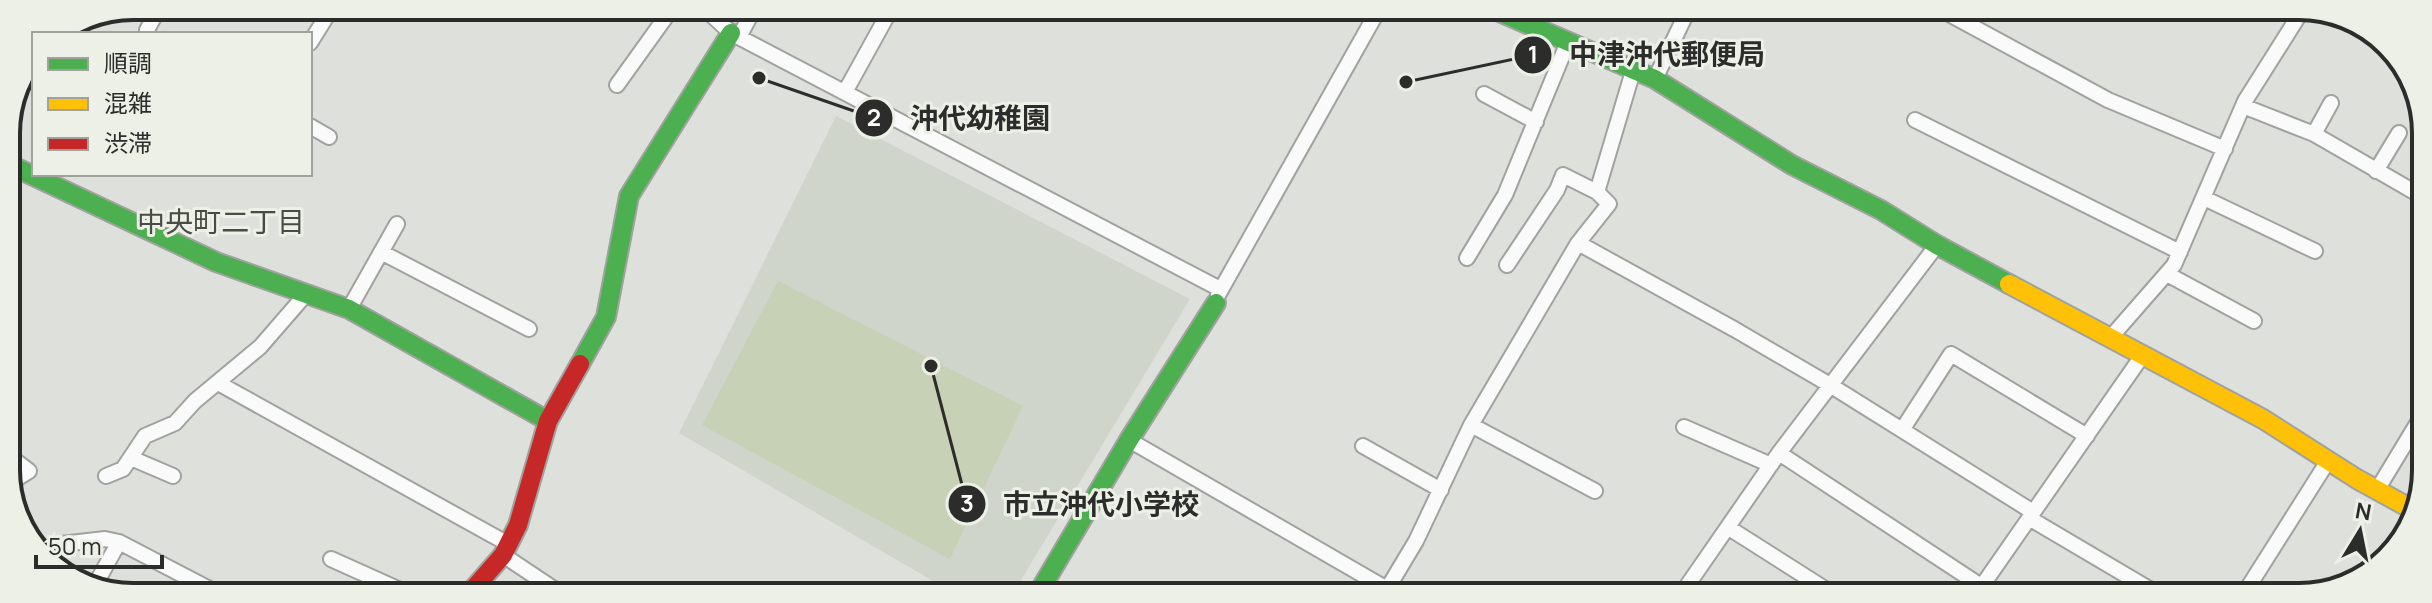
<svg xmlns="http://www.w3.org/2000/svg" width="2432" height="603" font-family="Manrope,'Noto Sans JP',sans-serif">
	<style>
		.built { fill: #d0d5cb }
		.green { fill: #c7d1b5 }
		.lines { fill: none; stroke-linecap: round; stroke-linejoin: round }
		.street-casing { stroke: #a0a29f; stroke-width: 18 }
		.fast-casing { stroke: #a0a29f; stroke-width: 22 }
		.slow-casing { stroke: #a0a29f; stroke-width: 22 }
		.jam-casing { stroke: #a0a29f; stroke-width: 22 }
		.street { stroke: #fafafa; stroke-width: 14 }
		.fast { stroke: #4caf50; stroke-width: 18 }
		.slow { stroke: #ffc107; stroke-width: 18 }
		.jam { stroke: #c62828; stroke-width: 18 }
		.labels { text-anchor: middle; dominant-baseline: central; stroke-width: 6; stroke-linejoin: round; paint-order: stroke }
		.neighbourhood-label { font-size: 28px; fill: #494c45; stroke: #edf0e7 }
		.rim { fill: none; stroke: #2c2d2a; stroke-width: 4 }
		.leader { fill: none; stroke: #2c2d2a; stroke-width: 3 }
		.callout-dot { fill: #2c2d2a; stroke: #edf0e7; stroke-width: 3 }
		.mark-label { font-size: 24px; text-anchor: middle; font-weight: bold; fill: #fff }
		.callout-label { font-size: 28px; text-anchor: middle; font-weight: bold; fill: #2c2d2a; stroke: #edf0e7; stroke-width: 6; stroke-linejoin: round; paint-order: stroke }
	</style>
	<rect width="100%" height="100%" fill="#dee0dc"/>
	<path class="built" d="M 836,116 L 1190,299 L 1012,595 L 957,595 L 679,433 Z"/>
	<path class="green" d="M 778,281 L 1023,406 L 950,559 L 702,425 Z"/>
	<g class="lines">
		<defs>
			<path id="street" d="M 703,7 L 731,33 L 1220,289
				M 1951,15 L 2108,100 L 2225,149
				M 147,30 L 160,6
				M 739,37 L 755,7
				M 310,43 L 333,6
				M 1655,79 L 1689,8
				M 617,85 L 673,7
				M 845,92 L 892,7
				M 1484,94 L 1536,122
				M 2243,106 L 2314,134 L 2331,103
				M 1915,120 L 2180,252
				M 310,126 L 329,137
				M 2314,134 L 2423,197
				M 2376,171 L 2399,133
				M 2204,198 L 2315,251
				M 1578,243 L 1734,329 L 1830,385 L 2033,512
				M 381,252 L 529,329
				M 1467,258 L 1505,195 L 1568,42
				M 1507,265 L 1557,190 L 1563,175 L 1597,192
				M 2167,274 L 2254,321
				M 1218,295 L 1380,7
				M 349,309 L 397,224
				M 2111,337 L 2174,265 L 2245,101 L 2298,17 L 2297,8
				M 218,383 L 508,544
				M 1471,425 L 1595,491
				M 1684,427 L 1771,465
				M 1902,430 L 1951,354 L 2087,436
				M 1129,440 L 1387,589 L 1410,596
				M 1363,446 L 1441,490
				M 1779,453 L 1981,586
				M 8,455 L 29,471 L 8,484
				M 131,458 L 173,476
				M 106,476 L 123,469 L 145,436 L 175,423 L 195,401 L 260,347 L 306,294
				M 2377,490 L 2423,414
				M 2029,518 L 2151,590
				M 1729,528 L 1836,596
				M 53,545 L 105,539 L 119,542
				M 503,555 L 563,595
				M 331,559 L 411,595
				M 94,587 L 119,542 L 221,595
				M 1383,596 L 1416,541 L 1471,425 L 1578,243 L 1609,204 L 1597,192 L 1633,71
				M 1680,596 L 1779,453 L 1937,245
				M 1975,596 L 2142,356
				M 2242,597 L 2328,461"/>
			<path id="fast" d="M 1490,8 L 1655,79 L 1792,165 L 1881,210 L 1937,245 L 2009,284
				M 6,163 L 216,262 L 349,309 L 548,421
				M 580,364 L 606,317 L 629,196 L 731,33
				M 1037,595 L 1129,440 L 1216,303"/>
			<path id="slow" d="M 2009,284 L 2263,419 L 2357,479 L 2415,511"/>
			<path id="jam" d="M 468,595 L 503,555 L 518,525 L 548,421 L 580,364"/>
		</defs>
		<use href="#street" class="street-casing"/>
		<use href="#fast" class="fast-casing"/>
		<use href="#slow" class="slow-casing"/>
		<use href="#jam" class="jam-casing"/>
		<use href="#street" class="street"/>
		<use href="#fast" class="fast"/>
		<use href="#slow" class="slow"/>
		<use href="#jam" class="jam"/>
	</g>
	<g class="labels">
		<g class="neighbourhood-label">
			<text x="221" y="221">中央町二丁目</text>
		</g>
	</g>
	<path d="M0 0H2432V603H0ZM133 20H2299A113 113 0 0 1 2412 133V470A113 113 0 0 1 2299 583H133A113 113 0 0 1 20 470V133A113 113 0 0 1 133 20Z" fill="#edf0e7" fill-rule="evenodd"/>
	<path class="rim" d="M133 20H2299A113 113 0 0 1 2412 133V470A113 113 0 0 1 2299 583H133A113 113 0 0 1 20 470V133A113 113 0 0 1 133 20Z"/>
	<path class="leader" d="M1406 82L1533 55M759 78L874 118M931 366L967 504"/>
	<g class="callout-dot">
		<circle cx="1406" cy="82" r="8"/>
		<circle cx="759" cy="78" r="8"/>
		<circle cx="931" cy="366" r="8"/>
		<circle cx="1533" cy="55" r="20"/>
		<circle cx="874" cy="118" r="20"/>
		<circle cx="967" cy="504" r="20"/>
	</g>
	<g class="mark-label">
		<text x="1533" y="63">1</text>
		<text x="874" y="126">2</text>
		<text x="967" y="512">3</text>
	</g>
	<g class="callout-label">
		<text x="1667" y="64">中津沖代郵便局</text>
		<text x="980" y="128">沖代幼稚園</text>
		<text x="1101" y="514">市立沖代小学校</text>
	</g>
	<rect x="32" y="32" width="280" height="144" fill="#edf0e7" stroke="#a0a29b" stroke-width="2"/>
	<rect x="48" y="58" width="40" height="12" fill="#4caf50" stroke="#a0a29b" stroke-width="2"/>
	<text x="104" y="72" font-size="24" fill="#2c2d2a">順調</text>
	<rect x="48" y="98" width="40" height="12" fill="#ffc107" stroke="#a0a29b" stroke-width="2"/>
	<text x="104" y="112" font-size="24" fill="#2c2d2a">混雑</text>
	<rect x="48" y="138" width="40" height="12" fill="#c62828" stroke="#a0a29b" stroke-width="2"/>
	<text x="104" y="152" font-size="24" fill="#2c2d2a">渋滞</text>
	<g transform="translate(2360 531) rotate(10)" stroke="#edf0e7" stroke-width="6" paint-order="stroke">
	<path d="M0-6L14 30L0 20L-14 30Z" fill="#2c2d2a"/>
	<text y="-12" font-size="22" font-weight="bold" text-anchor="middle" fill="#2c2d2a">N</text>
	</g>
	<path d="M36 555v12h126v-12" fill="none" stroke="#2c2d2a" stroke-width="4"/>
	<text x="48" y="555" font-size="24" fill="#2c2d2a" stroke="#edf0e7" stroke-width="6" paint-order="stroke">50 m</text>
</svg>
